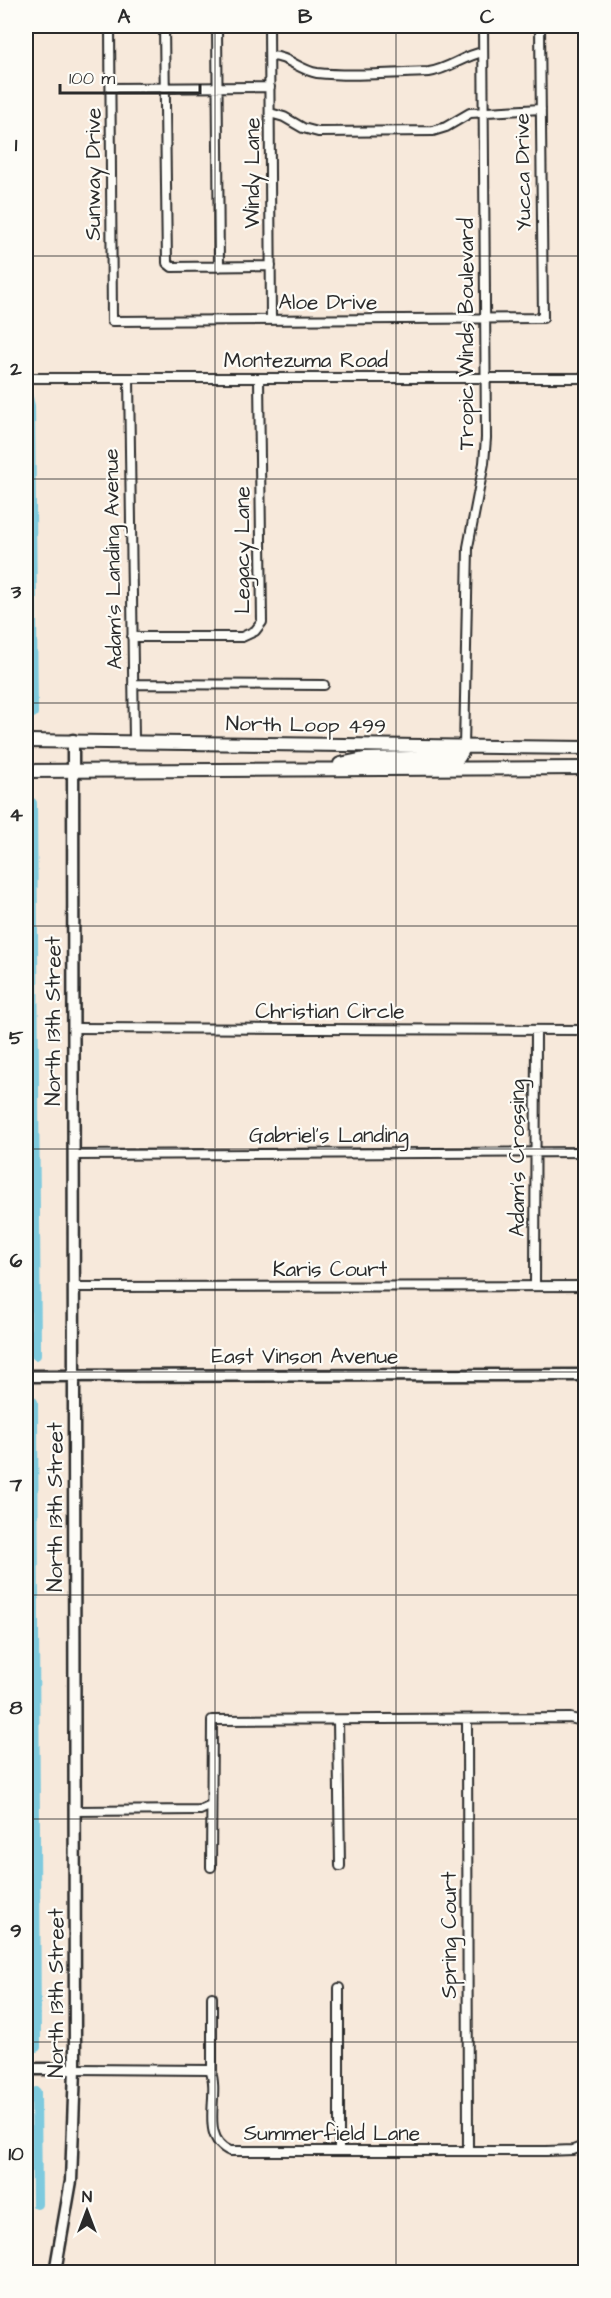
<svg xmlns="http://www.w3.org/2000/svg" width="611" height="2298" font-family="'Architects Daughter',sans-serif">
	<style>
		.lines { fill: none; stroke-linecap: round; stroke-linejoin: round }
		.canal { stroke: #7ecade; stroke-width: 10 }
		.street-casing { stroke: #2b2b2b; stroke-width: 12 }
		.secondary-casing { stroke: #2b2b2b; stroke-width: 15 }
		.primary-casing { stroke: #2b2b2b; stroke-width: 16 }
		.street { stroke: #fdfcf7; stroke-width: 8 }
		.secondary { stroke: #fdfcf7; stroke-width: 10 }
		.primary { stroke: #fdfcf7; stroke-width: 12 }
		.grid { fill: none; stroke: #2b2b2b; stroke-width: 1.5; stroke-opacity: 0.55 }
		.labels { text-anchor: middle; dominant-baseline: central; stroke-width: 4.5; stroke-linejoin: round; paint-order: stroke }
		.street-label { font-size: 21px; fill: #2b2b2b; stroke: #fdfcf7 }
		.neatline { fill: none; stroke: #2b2b2b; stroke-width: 2 }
		.grid-label { font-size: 20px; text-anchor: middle; font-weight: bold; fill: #2b2b2b }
	</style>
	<rect width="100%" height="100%" fill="#f7e9db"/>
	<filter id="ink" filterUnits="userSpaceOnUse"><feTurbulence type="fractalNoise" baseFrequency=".0167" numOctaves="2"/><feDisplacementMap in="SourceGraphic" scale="12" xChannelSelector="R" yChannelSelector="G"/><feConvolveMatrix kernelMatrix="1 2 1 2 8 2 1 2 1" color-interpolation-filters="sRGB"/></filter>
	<g filter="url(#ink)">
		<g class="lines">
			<path class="canal" d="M 26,101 L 26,370
				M 26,389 L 30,406 L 33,713
				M 32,803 L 36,1355
				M 33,1402 L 36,2047
				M 36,2092 L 37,2204"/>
			<defs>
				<path id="street" d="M 110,26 L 112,321 L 543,318 L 540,26
					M 164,26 L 167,263 L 172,267 L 271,266
					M 217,26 L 219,267
					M 269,26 L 271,320
					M 270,56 C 288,56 299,70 317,73 C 353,77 393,73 429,72 C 449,69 463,56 483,52
					M 111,88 L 270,87
					M 270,113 L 284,117 L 303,128 L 318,132 L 433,131 L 446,127 L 470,113 L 541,109
					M 26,378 L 586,378
					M 129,378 L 134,740
					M 132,637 L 242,637 L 255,631 L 262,622 L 259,378
					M 133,684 L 324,685
					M 464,748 L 468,547 L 484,463 L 486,438 L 483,26
					M 73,1028 L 586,1030
					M 73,1155 L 586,1152
					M 535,1286 L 536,1030
					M 74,1287 L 586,1286
					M 467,1719 L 468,2151
					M 338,1720 L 340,1866
					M 75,1811 L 200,1810 L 211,1805
					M 211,1867 L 212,1720 L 570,1718 L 586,1722
					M 339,1988 L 339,2151
					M 75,2069 L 210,2070 C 221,2094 198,2137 230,2151 L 546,2151 L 573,2150 L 586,2145
					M 212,2072 L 212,1997"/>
				<path id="secondary" d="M 26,1376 L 586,1375
					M 26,2069 L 75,2069
					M 55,2272 L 71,2181 L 75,2069 L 73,740"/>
				<path id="primary" d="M 26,741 L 586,748
					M 340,764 L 364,759 L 459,757 L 464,748
					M 26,771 L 586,768"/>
			</defs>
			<use href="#street" class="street-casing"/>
			<use href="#secondary" class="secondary-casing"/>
			<use href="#primary" class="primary-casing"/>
			<use href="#street" class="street"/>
			<use href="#secondary" class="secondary"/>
			<use href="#primary" class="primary"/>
		</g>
	</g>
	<path class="grid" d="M 215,26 L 215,2272M 396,26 L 396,2272M 26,256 L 586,256M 26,479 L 586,479M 26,703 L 586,703M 26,926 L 586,926M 26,1149 L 586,1149M 26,1372 L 586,1372M 26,1595 L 586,1595M 26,1819 L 586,1819M 26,2042 L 586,2042"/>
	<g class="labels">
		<g class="street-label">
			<text transform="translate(523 172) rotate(-91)">Yucca Drive</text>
			<text transform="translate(252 173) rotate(-90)">Windy Lane</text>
			<text transform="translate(93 174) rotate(-90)">Sunway Drive</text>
			<text x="328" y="302">Aloe Drive</text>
			<text transform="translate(466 334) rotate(-90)">Tropic Winds Boulevard</text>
			<text x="306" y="360">Montezuma Road</text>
			<text transform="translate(242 550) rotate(-90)">Legacy Lane</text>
			<text transform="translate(113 559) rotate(-91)">Adam's Landing Avenue</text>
			<text transform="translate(306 725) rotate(1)">North Loop 499</text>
			<text x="330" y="1011">Christian Circle</text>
			<text transform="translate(53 1021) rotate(-90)">North 13th Street</text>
			<text x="329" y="1135">Gabriel's Landing</text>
			<text transform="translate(517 1158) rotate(-90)">Adam's Crossing</text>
			<text x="330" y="1269">Karis Court</text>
			<text x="305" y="1356">East Vinson Avenue</text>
			<text transform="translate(55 1507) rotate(-90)">North 13th Street</text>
			<text transform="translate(449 1935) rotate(-90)">Spring Court</text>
			<text transform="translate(56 1993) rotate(-90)">North 13th Street</text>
			<text x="332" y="2133">Summerfield Lane</text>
		</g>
	</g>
	<rect width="611" height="2298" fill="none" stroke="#fdfcf7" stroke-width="66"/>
	<g transform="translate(87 2211)" stroke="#fdfcf7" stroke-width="4.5" paint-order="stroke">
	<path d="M0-4.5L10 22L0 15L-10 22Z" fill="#2b2b2b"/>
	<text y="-9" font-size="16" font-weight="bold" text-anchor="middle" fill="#2b2b2b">N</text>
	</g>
	<path d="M60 84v9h140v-9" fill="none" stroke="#2b2b2b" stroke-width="3"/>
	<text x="69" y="84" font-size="18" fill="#2b2b2b" stroke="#fdfcf7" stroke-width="4.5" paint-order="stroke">100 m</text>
	<rect x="33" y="33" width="545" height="2232" class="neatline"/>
	<g class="grid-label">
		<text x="124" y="23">A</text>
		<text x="305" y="23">B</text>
		<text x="487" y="23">C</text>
		<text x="16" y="151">1</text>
		<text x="16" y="375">2</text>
		<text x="16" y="598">3</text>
		<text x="16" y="821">4</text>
		<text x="16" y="1044">5</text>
		<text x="16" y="1267">6</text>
		<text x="16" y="1491">7</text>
		<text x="16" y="1714">8</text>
		<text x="16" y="1937">9</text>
		<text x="16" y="2160">10</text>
	</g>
</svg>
